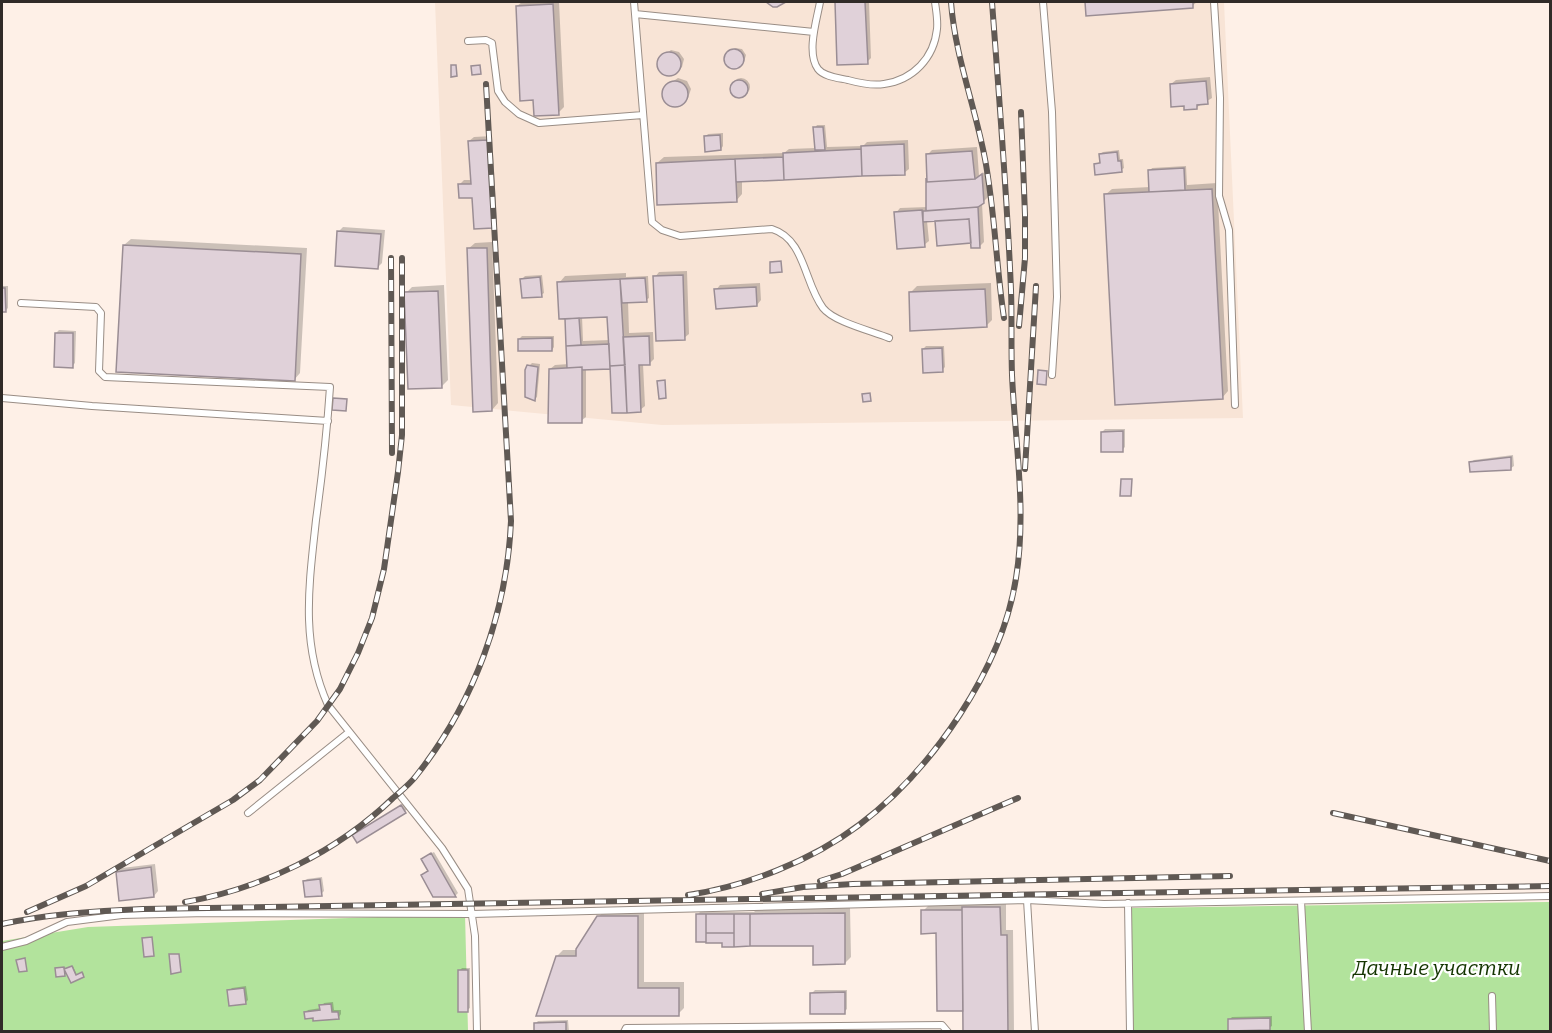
<svg xmlns="http://www.w3.org/2000/svg" width="1552" height="1033" font-family="Bitter,serif">
	<style>
		.built { fill: #f8e4d6 }
		.green { fill: #b2e39c }
		.shadow { fill: #0003; fill-rule: evenodd }
		.building { fill: #e0d1d9; stroke: #9a8d94; stroke-width: 1.5 }
		.lines { fill: none; stroke-linecap: round; stroke-linejoin: round }
		.service-casing { stroke: #998d85; stroke-width: 8 }
		.service { stroke: #fff; stroke-width: 6 }
		.rail-casing { stroke: #605954; stroke-width: 6 }
		.rail { stroke: #fff; stroke-width: 4; stroke-dasharray: 11; stroke-linecap: butt }
		.labels { text-anchor: middle; dominant-baseline: central; stroke-width: 4.5; stroke-linejoin: round; paint-order: stroke }
		.park-label { font-size: 21px; font-style: italic; fill: #143500; stroke: #fff }
	</style>
	<rect width="100%" height="100%" fill="#fef0e7"/>
	<path class="built" d="M 435,2 L 1224,2 L 1243,418 L 662,425 L 451,405 Z"/>
	<path class="green" d="M 1550,902 L 1550,1031 L 1132,1031 L 1132,908 Z
		M 465,914 L 468,1031 L 2,1032 L 2,941 L 88,927 Z"/>
	<path class="shadow" d="M 522,2 L 559,2 L 564,107 L 558,113 L 534,99 L 517,6 Z
		M 836,2 L 869,2 L 871,58 L 867,62 L 839,64 Z
		M 1087,2 L 1197,2 L 1192,6 L 1088,14 Z
		M 735,48 L 742,49 L 746,55 L 744,62 L 733,68 L 727,64 L 726,57 Z
		M 671,50 L 679,52 L 684,59 L 682,67 L 671,75 L 663,73 L 658,66 L 661,58 Z
		M 1210,77 L 1212,98 L 1197,107 L 1171,84 L 1176,80 Z
		M732 87a9 9 0 1 1 18 0a9 9 0 1 1-18 0Z
		M 678,78 L 687,81 L 691,89 L 688,98 L 676,105 L 668,103 L 664,95 L 666,86 Z
		M 817,125 L 825,125 L 827,147 L 863,146 L 867,142 L 908,140 L 909,169 L 904,173 L 742,180 L 742,194 L 736,201 L 657,163 L 664,157 L 784,153 L 789,149 L 816,148 L 815,128 Z
		M 723,133 L 723,146 L 721,149 L 705,137 L 708,134 Z
		M 492,136 L 497,222 L 493,226 L 473,196 L 459,185 L 464,180 L 472,180 L 469,141 L 474,137 Z
		M 977,147 L 979,176 L 986,171 L 988,197 L 982,203 L 984,242 L 980,246 L 936,220 L 927,221 L 929,241 L 924,245 L 896,213 L 900,208 L 928,207 L 927,155 L 932,150 Z
		M 1119,150 L 1120,159 L 1123,159 L 1124,168 L 1121,170 L 1096,164 L 1101,161 L 1100,154 L 1103,152 Z
		M 1186,166 L 1187,185 L 1217,183 L 1228,391 L 1222,398 L 1105,195 L 1112,189 L 1150,187 L 1150,171 L 1152,168 Z
		M 343,227 L 385,230 L 382,263 L 378,267 L 338,232 Z
		M 131,239 L 307,248 L 300,373 L 294,380 L 124,245 Z
		M 492,242 L 498,403 L 492,410 L 468,249 L 475,243 Z
		M 687,271 L 689,334 L 684,338 L 655,277 L 659,272 Z
		M 626,273 L 626,277 L 648,276 L 649,298 L 646,300 L 628,301 L 629,333 L 653,332 L 654,359 L 650,363 L 643,364 L 645,406 L 640,410 L 611,365 L 609,367 L 586,369 L 586,417 L 581,421 L 550,369 L 555,365 L 569,364 L 566,317 L 559,283 L 565,276 ZM 609,315 L 610,340 L 583,341 L 582,316 Z
		M 542,275 L 544,293 L 541,295 L 522,279 L 525,276 Z
		M 760,283 L 761,300 L 757,305 L 716,290 L 720,285 Z
		M 991,283 L 992,320 L 986,326 L 910,293 L 917,286 Z
		M 444,285 L 448,380 L 442,386 L 406,293 L 412,287 Z
		M 2,286 L 8,286 L 8,308 L 5,311 L 2,311 Z
		M 59,330 L 76,331 L 75,363 L 72,366 L 56,333 Z
		M 522,336 L 554,336 L 554,347 L 552,350 L 519,339 Z
		M 926,346 L 944,346 L 945,367 L 942,370 L 923,349 Z
		M 532,363 L 540,364 L 537,397 L 535,399 L 529,366 Z
		M 1105,429 L 1125,429 L 1125,447 L 1122,450 L 1102,432 Z
		M 1513,455 L 1514,466 L 1511,468 L 1471,462 L 1474,460 Z
		M 404,803 L 408,809 L 405,811 L 357,841 L 357,833 Z
		M 434,852 L 458,893 L 456,895 L 434,896 L 426,856 Z
		M 155,864 L 158,891 L 154,896 L 117,872 L 122,868 Z
		M 322,877 L 324,891 L 321,894 L 305,881 L 307,879 Z
		M 1006,901 L 1006,930 L 1013,930 L 1014,1032 L 964,1032 L 964,1009 L 937,932 L 923,911 L 929,905 Z
		M 850,907 L 851,957 L 845,963 L 814,944 L 723,942 L 697,915 L 700,912 L 754,912 L 758,908 Z
		M 644,910 L 644,982 L 684,982 L 684,1008 L 678,1014 L 557,956 L 563,950 L 577,950 L 598,917 L 605,911 Z
		M 73,966 L 77,975 L 83,972 L 84,975 L 71,981 L 67,971 L 64,974 L 56,968 L 64,967 L 65,971 Z
		M 462,968 L 470,968 L 470,1008 L 467,1010 L 459,971 Z
		M 246,986 L 248,1000 L 245,1003 L 229,991 L 232,988 Z
		M 815,990 L 847,990 L 847,1009 L 844,1012 L 812,993 Z
		M 333,1002 L 334,1010 L 341,1010 L 341,1014 L 339,1017 L 306,1013 L 308,1010 L 321,1008 L 324,1003 Z
		M 1272,1016 L 1272,1026 L 1269,1028 L 1229,1020 L 1232,1017 Z
		M 568,1020 L 569,1032 L 536,1032 L 535,1024 L 538,1021 Z
		M 1080,1030 L 1080,1032 L 1046,1032 L 1047,1031 Z"/>
	<path class="building" d="M 766,2 L 786,2 L 777,7 L 773,7 Z
		M 835,2 L 865,2 L 868,64 L 837,65 Z
		M 1085,2 L 1193,2 L 1193,8 L 1086,16 Z
		M 553,4 L 559,115 L 534,116 L 533,100 L 520,101 L 516,6 Z
		M724 59a10 10 0 1 1 20 0a10 10 0 1 1-20 0Z
		M657 64a12 12 0 1 1 24 0a12 12 0 1 1-24 0Z
		M 451,65 L 456,65 L 457,76 L 451,77 Z
		M 480,65 L 481,74 L 472,75 L 471,66 Z
		M730 89a9 9 0 1 1 18 0a9 9 0 1 1-18 0Z
		M662 94a13 13 0 1 1 26 0a13 13 0 1 1-26 0Z
		M 1206,81 L 1208,104 L 1197,105 L 1197,109 L 1184,110 L 1184,106 L 1171,107 L 1170,84 Z
		M 813,127 L 823,127 L 825,150 L 815,150 Z
		M 720,135 L 721,150 L 705,152 L 704,136 Z
		M 488,140 L 493,228 L 474,229 L 472,198 L 459,198 L 458,184 L 471,184 L 468,141 Z
		M 904,144 L 905,175 L 862,176 L 861,146 Z
		M 861,149 L 862,176 L 784,180 L 783,153 Z
		M 972,151 L 975,179 L 927,182 L 926,154 Z
		M 1117,152 L 1118,161 L 1121,161 L 1122,172 L 1095,175 L 1094,164 L 1100,163 L 1099,154 Z
		M 783,157 L 784,180 L 736,182 L 735,159 Z
		M 735,159 L 737,202 L 657,205 L 656,163 Z
		M 1184,168 L 1185,190 L 1149,192 L 1148,170 Z
		M 982,174 L 984,203 L 978,207 L 926,211 L 926,178 L 927,182 L 975,179 Z
		M 1212,189 L 1223,399 L 1115,405 L 1104,194 Z
		M 978,207 L 980,248 L 971,248 L 969,219 L 923,222 L 923,211 Z
		M 922,210 L 925,247 L 897,249 L 894,212 Z
		M 969,219 L 971,243 L 937,246 L 935,221 Z
		M 337,231 L 381,234 L 378,269 L 335,266 Z
		M 123,245 L 301,254 L 295,381 L 116,372 Z
		M 467,248 L 487,248 L 492,411 L 473,412 Z
		M 781,261 L 782,272 L 770,273 L 770,262 Z
		M 683,275 L 685,340 L 656,341 L 653,276 Z
		M 540,277 L 542,297 L 522,298 L 520,279 Z
		M 645,278 L 647,302 L 622,303 L 620,279 Z
		M 620,279 L 625,365 L 610,366 L 607,317 L 559,319 L 557,282 Z
		M 756,287 L 757,306 L 716,309 L 714,289 Z
		M 2,288 L 5,288 L 6,312 L 2,312 Z
		M 985,289 L 987,327 L 910,331 L 909,292 Z
		M 438,291 L 442,388 L 408,389 L 404,292 Z
		M 579,318 L 581,345 L 566,346 L 565,319 Z
		M 55,333 L 73,333 L 73,368 L 54,367 Z
		M 649,336 L 650,365 L 639,365 L 641,412 L 627,413 L 623,337 Z
		M 552,338 L 552,351 L 518,351 L 518,339 Z
		M 609,344 L 610,369 L 582,370 L 582,367 L 567,368 L 566,346 Z
		M 942,348 L 943,372 L 923,373 L 922,349 Z
		M 527,365 L 538,367 L 535,401 L 525,397 L 525,370 Z
		M 625,365 L 627,413 L 612,413 L 610,366 Z
		M 582,367 L 582,423 L 548,423 L 549,369 Z
		M 1038,370 L 1047,371 L 1046,385 L 1037,384 Z
		M 665,380 L 666,398 L 659,399 L 657,381 Z
		M 870,393 L 871,401 L 863,402 L 862,394 Z
		M 333,398 L 347,399 L 346,411 L 332,410 Z
		M 1123,431 L 1123,452 L 1101,452 L 1101,432 Z
		M 1511,457 L 1511,470 L 1470,472 L 1469,462 Z
		M 1121,479 L 1132,479 L 1131,496 L 1120,496 Z
		M 401,805 L 406,813 L 357,843 L 352,835 Z
		M 431,853 L 456,897 L 433,897 L 421,875 L 428,871 L 421,859 Z
		M 151,867 L 154,897 L 119,901 L 116,872 Z
		M 320,879 L 322,896 L 305,897 L 303,881 Z
		M 962,907 L 1000,907 L 1001,935 L 1007,935 L 1008,1032 L 963,1032 Z
		M 921,910 L 962,910 L 963,1011 L 937,1011 L 936,933 L 921,934 Z
		M 845,913 L 845,964 L 813,965 L 813,946 L 750,946 L 750,914 Z
		M 696,914 L 706,914 L 706,942 L 696,942 Z
		M 706,914 L 734,914 L 734,933 L 706,933 Z
		M 734,914 L 750,914 L 750,946 L 734,947 Z
		M 597,916 L 638,916 L 638,988 L 679,988 L 679,1016 L 536,1016 L 556,956 L 576,956 L 576,949 Z
		M 706,933 L 734,933 L 734,947 L 722,947 L 722,943 L 706,943 Z
		M 152,937 L 154,956 L 144,957 L 142,938 Z
		M 169,954 L 179,954 L 181,972 L 171,974 Z
		M 25,958 L 27,971 L 19,972 L 16,960 Z
		M 72,966 L 76,975 L 82,972 L 84,977 L 71,983 L 64,969 Z
		M 64,967 L 65,976 L 56,977 L 55,968 Z
		M 458,970 L 468,970 L 468,1012 L 458,1012 Z
		M 244,988 L 246,1004 L 229,1006 L 227,990 Z
		M 845,992 L 845,1014 L 810,1014 L 810,993 Z
		M 331,1004 L 332,1012 L 338,1012 L 339,1019 L 313,1021 L 313,1018 L 305,1019 L 304,1012 L 320,1010 L 319,1005 Z
		M 1270,1018 L 1270,1030 L 1228,1031 L 1228,1019 Z
		M 566,1022 L 566,1032 L 534,1032 L 534,1023 Z"/>
	<g class="lines">
		<defs>
			<path id="service" d="M 634,2 L 652,222 L 662,230 L 680,236 L 772,229 C 805,239 804,283 823,308 C 834,322 872,331 889,338
				M 820,2 C 817,19 806,53 818,69 C 824,77 839,78 848,80 C 859,83 872,86 884,84 C 913,80 934,58 937,29 C 938,20 936,10 935,2
				M 1043,2 L 1052,112 L 1057,297 L 1052,375
				M 1214,2 L 1220,98 L 1219,196 L 1229,230 L 1235,405
				M 635,14 L 814,32
				M 468,41 L 486,40 L 492,43 L 498,91 L 505,102 L 519,114 L 539,123 L 643,115
				M 21,303 L 96,307 L 101,313 L 99,371 L 105,377 L 330,387 C 327,432 322,476 316,520 C 309,585 300,643 328,705 L 442,848 L 468,889 L 475,936 L 477,1032
				M 2,398 L 92,406 L 328,421
				M 248,813 L 349,732
				M 1027,900 L 1035,1032
				M 1301,901 L 1308,1032
				M 1128,903 L 1130,1032
				M 2,947 L 26,941 L 67,922 L 122,915 L 207,913 L 472,914 L 1027,900 L 1104,904 L 1550,896
				M 1492,996 L 1493,1032
				M 624,1032 L 626,1028 L 942,1025 L 948,1032"/>
		</defs>
		<use href="#service" class="service-casing"/>
		<use href="#service" class="service"/>
		<defs>
			<path id="rail" d="M 951,2 C 955,56 975,106 985,159 C 995,212 996,265 1004,318
				M 391,258 L 392,453
				M 1019,326 L 1025,258 L 1025,215 L 1021,112
				M 1025,469 L 1036,286
				M 1333,813 L 1550,861
				M 820,881 L 842,874 L 1018,798
				M 762,894 L 803,887 L 853,884 L 1230,876
				M 688,895 C 747,886 811,861 859,825 C 932,770 1002,669 1016,578 C 1027,511 1015,442 1012,375 C 1011,347 1012,318 1011,290 C 1007,193 999,97 992,2
				M 185,902 C 261,889 337,852 393,798 C 401,791 410,784 416,776 C 474,703 507,613 511,521 L 486,84
				M 27,912 L 86,886 L 233,800 L 260,780 L 317,721 L 340,689 L 358,653 L 372,618 L 384,569 L 398,472 L 402,435 L 402,258
				M 2,924 C 49,914 95,911 143,909 L 1550,886"/>
		</defs>
		<use href="#rail" class="rail-casing"/>
		<use href="#rail" class="rail"/>
	</g>
	<g class="labels">
		<g class="park-label">
			<text x="1437" y="968">Дачные участки</text>
		</g>
	</g>
	<rect width="1552" height="1033" fill="none" stroke="#302b28" stroke-width="6"/>
</svg>
